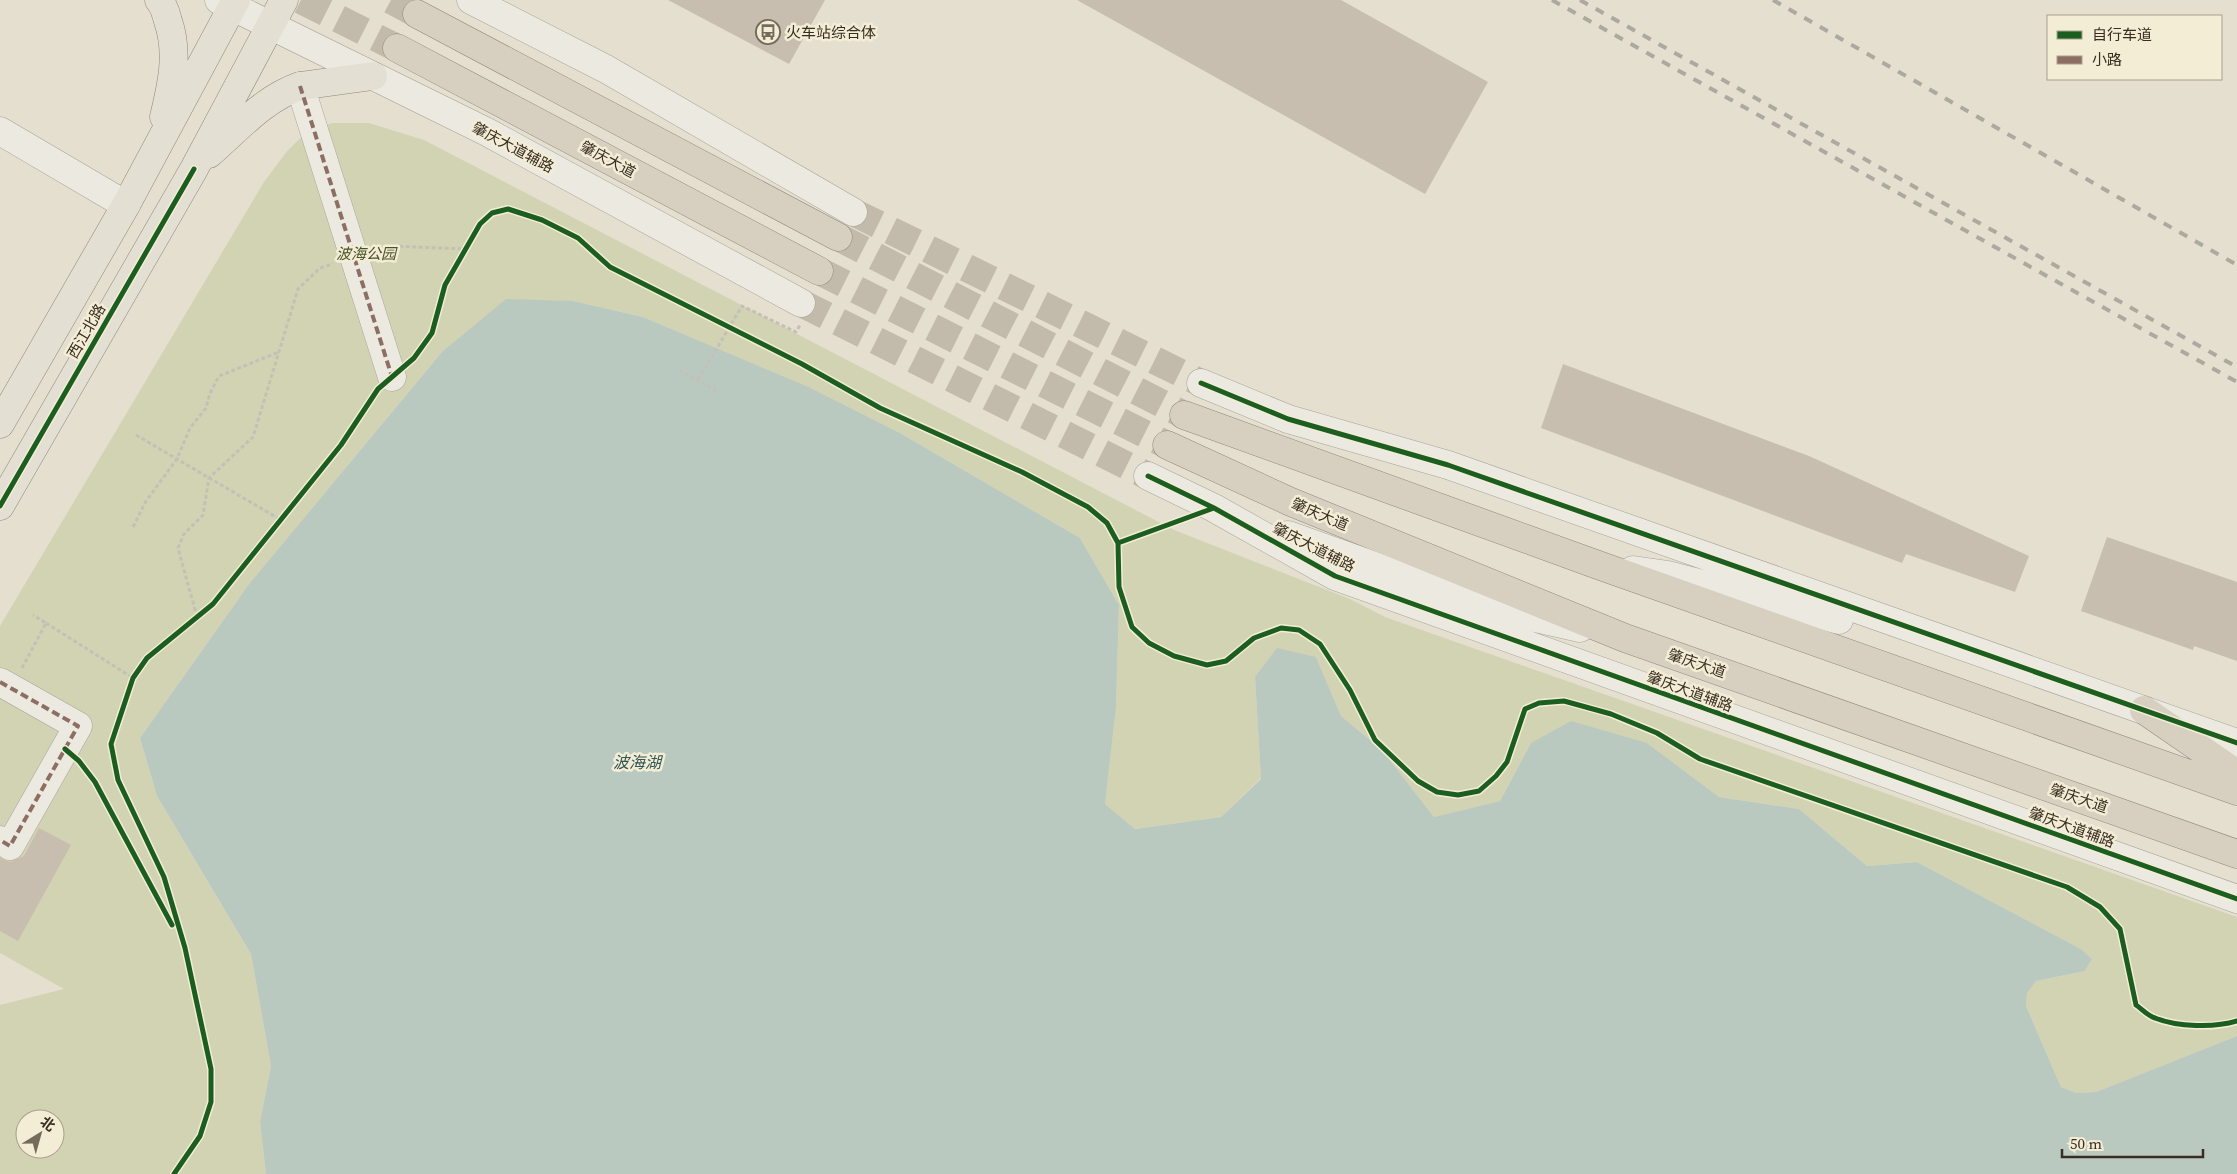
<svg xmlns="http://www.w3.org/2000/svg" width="2237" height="1174" font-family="'Source Serif 4','Noto Sans SC',serif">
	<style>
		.green { fill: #d2d3b2; fill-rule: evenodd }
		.water { fill: #bac9c0 }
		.building { fill: #c8beb0 }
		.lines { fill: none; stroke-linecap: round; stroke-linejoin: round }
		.minor-tunnel { stroke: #c2bbac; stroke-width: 28; stroke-dasharray: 28 14; stroke-linecap: butt }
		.highway-tunnel { stroke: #c2bbac; stroke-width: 28; stroke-dasharray: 28 14; stroke-linecap: butt }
		.minor-casing { stroke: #a9a498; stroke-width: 29 }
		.major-casing { stroke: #8f897f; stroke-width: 29 }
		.highway-casing { stroke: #8f897f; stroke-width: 29 }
		.path { stroke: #c5c0b7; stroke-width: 3; stroke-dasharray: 4 2.5; stroke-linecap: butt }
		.minor { stroke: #ece9e0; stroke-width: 28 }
		.major { stroke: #e3dfd2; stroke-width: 28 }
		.highway { stroke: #d7cfc0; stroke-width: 28 }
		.rail { stroke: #aca9a1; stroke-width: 4; stroke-dasharray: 9 9; stroke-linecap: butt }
		.quiet { stroke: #8d6e63; stroke-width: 4; stroke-dasharray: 8 4; stroke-linecap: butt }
		.cycleway-casing { stroke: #f4edd6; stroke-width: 8 }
		.cycleway { stroke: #1b5e20; stroke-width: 5 }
		.labels { text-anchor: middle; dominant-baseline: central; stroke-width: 5; stroke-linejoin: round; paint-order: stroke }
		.poi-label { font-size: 15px; fill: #382d20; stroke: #f4edd6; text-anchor: start }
		.street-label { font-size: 15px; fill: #382d20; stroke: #f4edd6 }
		.park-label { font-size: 15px; font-style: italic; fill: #475428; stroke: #f4edd6 }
		.water-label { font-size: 16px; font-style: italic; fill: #305756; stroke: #f4edd6 }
	</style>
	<rect width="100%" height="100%" fill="#e4dfcf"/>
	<path class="green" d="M 332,123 L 369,123 L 424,140 L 1174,530 L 1350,599 L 1385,617 L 2237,917 L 2237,1036 L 2096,1092 L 2076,1093 L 2061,1087 L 2026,1006 L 2027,993 L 2036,981 L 2085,971 L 2092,959 L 2081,949 L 1917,862 L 1867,866 L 1799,809 L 1719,797 L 1647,743 L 1531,743 L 1500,801 L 1434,817 L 1382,750 L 1341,716 L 1316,657 L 1255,677 L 1261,778 L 1221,817 L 1135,829 L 1105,804 L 1116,708 L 1119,605 L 1080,538 L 900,433 L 809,387 L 643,317 L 573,301 L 442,352 L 249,584 L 140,738 L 157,796 L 251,954 L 271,1066 L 260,1122 L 266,1174 L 0,1174 L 0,1005 L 64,989 L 0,953 L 0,626 L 264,182 L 288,150 L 306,133 ZM 25,1119 L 55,1119 L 55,1149 L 25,1149 Z"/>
	<path class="water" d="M 506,299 L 573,301 L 643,317 L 809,387 L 900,433 L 1080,538 L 1119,605 L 1116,708 L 1105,804 L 1135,829 L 1221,817 L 1261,779 L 1255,677 L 1277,648 L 1316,657 L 1341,716 L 1382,750 L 1434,817 L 1500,801 L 1531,743 L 1571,721 L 1647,743 L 1719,797 L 1799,809 L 1867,866 L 1917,862 L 2081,949 L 2092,959 L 2085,971 L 2036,981 L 2027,993 L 2026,1006 L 2061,1087 L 2076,1093 L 2096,1092 L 2237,1036 L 2237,1174 L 266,1174 L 260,1122 L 271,1066 L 251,954 L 157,796 L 140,738 L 249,584 L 442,352 Z"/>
	<path class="building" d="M 668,0 L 825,0 L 789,64 Z
		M 1077,0 L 1341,0 L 1488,82 L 1425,194 Z
		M 1563,364 L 1809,456 L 2029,556 L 2015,592 L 1906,554 L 1902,563 L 1541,428 Z
		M 2107,537 L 2237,582 L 2237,661 L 2194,646 L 2193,650 L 2081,611 Z
		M 39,828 L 71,845 L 18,941 L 0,931 L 0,858 L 10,862 L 24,856 Z"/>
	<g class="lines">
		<path class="minor-tunnel" d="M 853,212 L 1201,383
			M 801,303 L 1148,476"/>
		<path class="highway-tunnel" d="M 301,0 L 397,48
			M 391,0 L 417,14
			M 838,237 L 1184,415
			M 819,271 L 1167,445"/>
		<defs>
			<path id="minor" d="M 219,0 L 487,132 L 801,303
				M 471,0 L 606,69 L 853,212
				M 300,86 L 392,377
				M 0,131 L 126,205
				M 1201,383 L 1288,419 L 1448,465 L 2237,743
				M 1148,476 L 1214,508 L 1335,576 L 2237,899
				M 1288,535 L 1495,609 L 1580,628
				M 1633,570 L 1668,575 L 1839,620
				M 0,682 L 78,726 L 10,846 L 0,840"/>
			<path id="major" d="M 159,0 C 164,6 166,13 168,21 C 179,53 172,84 164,117
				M 209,154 C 238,129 263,99 300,86 L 373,76
				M 0,424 L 126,205 L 236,0
				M 0,506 L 194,169 L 284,0"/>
			<path id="highway" d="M 417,14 L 838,237
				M 397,48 L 819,271
				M 1184,415 L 1598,565 L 2237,791
				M 1167,445 L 1291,502 L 1625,638 L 2237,854
				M 2144,710 L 2237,774"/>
		</defs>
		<use href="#minor" class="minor-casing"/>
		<use href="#major" class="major-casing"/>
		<use href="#highway" class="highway-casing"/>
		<path class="path" d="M 374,251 L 390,246 L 466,249
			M 679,370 L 717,391
			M 698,380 L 742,306 L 796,332 L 800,325
			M 136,435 L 281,520
			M 133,527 L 146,501 L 177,459 L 190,428 L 206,408 L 210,393 L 219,376 L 279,352
			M 197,617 L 178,548 L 184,534 L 203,515 L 209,478 L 253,437 L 298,289 L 320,268 L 333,264
			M 46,623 L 133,678
			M 22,668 L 46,623 L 33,615"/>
		<use href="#minor" class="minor"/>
		<use href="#major" class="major"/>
		<use href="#highway" class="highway"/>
		<path class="rail" d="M 1552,0 L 2237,382
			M 1580,0 L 2237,367
			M 1773,0 L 2237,265"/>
		<path class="quiet" d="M 300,86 L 392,377
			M 0,682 L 78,726 L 10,846 L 0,840"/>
		<defs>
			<path id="cycleway" d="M 1201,383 L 1288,419 L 1448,465 L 2237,743
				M 1148,476 L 1214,508 L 1335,576 L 2237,899
				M 0,506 L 194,169
				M 1118,543 L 1214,508
				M 65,749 L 79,761 L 95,782 L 172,925
				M 174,1174 L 200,1136 L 211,1102 L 211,1069 L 185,948 L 164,877 L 118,780 L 111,744 L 133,678 L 147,658 L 213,604 L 341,445 L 378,389 L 414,358 L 432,333 L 445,285 L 480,224 L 492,213 L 508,209 L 542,220 L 578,238 L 610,267 L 802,364 L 880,408 L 1022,472 L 1088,507 L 1107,523 L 1118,543 L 1119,587 L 1132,627 L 1149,643 L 1174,656 L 1207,665 L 1226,661 L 1254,638 L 1281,628 L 1299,630 L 1320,644 L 1350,690 L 1375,740 L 1418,781 L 1437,792 L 1458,795 L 1479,791 L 1496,776 L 1507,762 L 1525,709 L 1539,703 L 1564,701 L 1611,714 L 1657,733 L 1700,759 L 2067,887 L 2100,907 L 2120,929 L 2136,1005 C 2142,1009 2148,1016 2155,1018 C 2177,1027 2215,1028 2237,1021"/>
		</defs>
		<use href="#cycleway" class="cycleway-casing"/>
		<use href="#cycleway" class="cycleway"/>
	</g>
	<defs>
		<symbol id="bus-ring" viewBox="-11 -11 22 22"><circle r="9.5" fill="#f4edd6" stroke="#746b5d" stroke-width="1.5"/><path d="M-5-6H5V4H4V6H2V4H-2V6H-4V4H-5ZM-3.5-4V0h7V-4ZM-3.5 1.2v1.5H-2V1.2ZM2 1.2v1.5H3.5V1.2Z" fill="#746b5d"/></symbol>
	</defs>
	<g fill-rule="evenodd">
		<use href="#bus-ring" x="754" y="18" width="28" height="28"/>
	</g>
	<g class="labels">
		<g class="poi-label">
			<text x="786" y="32">火车站综合体</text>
		</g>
		<g class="street-label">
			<text transform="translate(513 147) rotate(28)">肇庆大道辅路</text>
			<text transform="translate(608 159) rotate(28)">肇庆大道</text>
			<text transform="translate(86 331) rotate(-60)">西江北路</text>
			<text transform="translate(1320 514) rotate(23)">肇庆大道</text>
			<text transform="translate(1314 547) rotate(27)">肇庆大道辅路</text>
			<text transform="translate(1697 663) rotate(19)">肇庆大道</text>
			<text transform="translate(1690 691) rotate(20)">肇庆大道辅路</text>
			<text transform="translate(2079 798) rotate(19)">肇庆大道</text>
			<text transform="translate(2072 827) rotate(20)">肇庆大道辅路</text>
		</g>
		<g class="park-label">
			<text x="366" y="253">波海公园</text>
		</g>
		<g class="water-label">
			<text x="637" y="762">波海湖</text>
		</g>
	</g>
	<rect x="2047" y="15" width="175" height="65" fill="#f4edd6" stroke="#a9a08d"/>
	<rect x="2057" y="31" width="25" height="8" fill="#1b5e20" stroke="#a9a08d"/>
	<text x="2092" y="40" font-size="15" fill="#382d20">自行车道</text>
	<rect x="2057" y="56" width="25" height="8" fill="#8d6e63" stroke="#a9a08d"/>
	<text x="2092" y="65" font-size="15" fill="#382d20">小路</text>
	<g transform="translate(40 1134) rotate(37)"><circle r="24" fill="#f4edd6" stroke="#a9a08d"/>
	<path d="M0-4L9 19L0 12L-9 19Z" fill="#746b5d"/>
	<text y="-8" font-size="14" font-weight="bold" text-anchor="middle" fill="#382d20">北</text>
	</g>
	<path d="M2062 1149v8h141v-8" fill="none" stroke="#382d20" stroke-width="2.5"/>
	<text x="2070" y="1149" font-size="15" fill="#382d20" stroke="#f4edd6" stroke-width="4" paint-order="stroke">50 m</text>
</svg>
